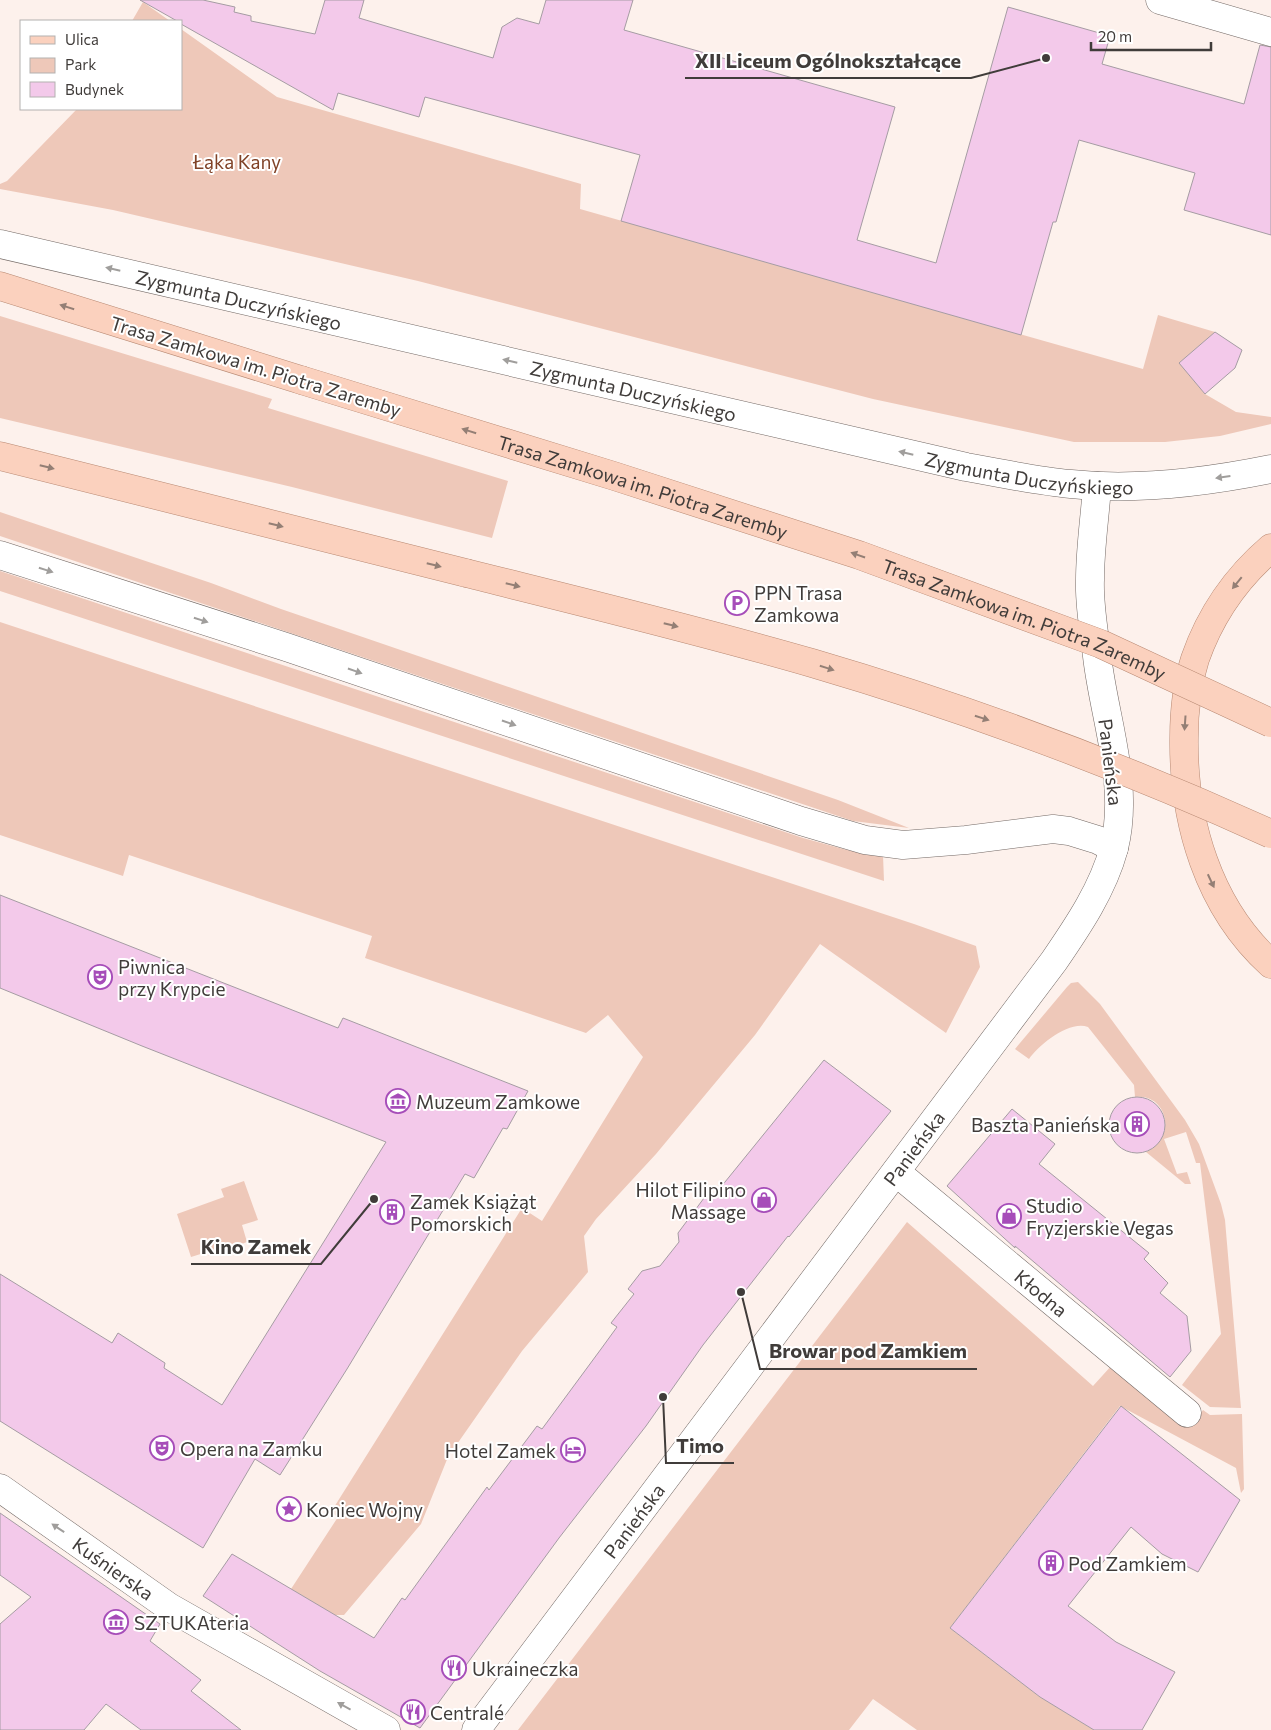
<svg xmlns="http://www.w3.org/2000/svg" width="1271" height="1730" font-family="Commissioner,sans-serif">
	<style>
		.green { fill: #eec8b9 }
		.building { fill: #f3c9ea; stroke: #a59ca3 }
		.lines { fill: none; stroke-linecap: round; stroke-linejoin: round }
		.minor-casing { stroke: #736965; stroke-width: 29 }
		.major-casing { stroke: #b88973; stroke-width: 29 }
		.minor { stroke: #fff; stroke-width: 28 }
		.major { stroke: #fbd1be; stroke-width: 28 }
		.major-bridge-casing { stroke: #b88973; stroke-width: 29; stroke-linecap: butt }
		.major-bridge { stroke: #fbd1be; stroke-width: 28 }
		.oneway { fill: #a09e9c }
		.oneway2 { fill: #947f75 }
		.labels { text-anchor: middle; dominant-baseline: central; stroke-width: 4; stroke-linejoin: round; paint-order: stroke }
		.park-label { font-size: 19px; fill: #804227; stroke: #fff }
		.street-label { font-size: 19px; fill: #403c3a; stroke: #fff }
		.poi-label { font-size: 19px; fill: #403c3a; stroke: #fff; text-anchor: start }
		.leader { fill: none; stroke: #403c3a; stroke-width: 2 }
		.callout-dot { fill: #403c3a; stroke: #fff; stroke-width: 2 }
		.callout-label { font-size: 20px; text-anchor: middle; font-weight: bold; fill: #403c3a; stroke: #fff; stroke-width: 4; stroke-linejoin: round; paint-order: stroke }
	</style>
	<rect width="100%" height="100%" fill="#fdf1ec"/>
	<path class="green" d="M 143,2 L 170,21 L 132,21 Z
		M 181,29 L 277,97 L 581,184 L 580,209 L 1143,369 L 1158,315 L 1215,332 L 1180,363 L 1205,394 L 1236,412 L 1271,417 L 1271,424 L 1220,436 L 1165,442 L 1074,442 L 873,399 L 418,281 L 113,210 L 0,189 L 0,184 L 7,181 L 77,109 L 181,109 Z
		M 0,316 L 272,399 L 268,408 L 508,481 L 492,538 L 292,487 L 0,418 Z
		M 0,512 L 211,583 L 281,609 L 838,800 L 909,828 L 853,821 L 0,536 Z
		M 0,571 L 803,838 L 847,850 L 883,855 L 884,881 L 0,591 Z
		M 0,622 L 914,924 L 976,946 L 980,967 L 946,1033 L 820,944 L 755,1035 L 656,1154 L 596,1219 L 584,1236 L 588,1272 L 522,1351 L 448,1457 L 421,1524 L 344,1615 L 334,1615 L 291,1589 L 338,1517 L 331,1512 L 522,1208 L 542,1221 L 643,1057 L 608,1015 L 586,1033 L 365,958 L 372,936 L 129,855 L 123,876 L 0,835 Z
		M 1078,982 L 1100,1004 L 1185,1120 L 1199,1144 L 1221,1204 L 1225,1220 L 1241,1408 L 1210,1407 L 1182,1385 L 1221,1334 L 1200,1163 L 1196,1163 L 1186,1132 L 1164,1139 L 1177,1174 L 1187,1172 L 1191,1184 L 1185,1184 L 1146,1152 C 1178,1137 1167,1093 1135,1097 L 1134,1085 L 1088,1027 C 1069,1020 1039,1045 1029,1059 L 1015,1049 L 1067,987 L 1071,983 Z
		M 244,1181 L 258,1220 L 242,1225 L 247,1242 L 209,1256 L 207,1252 L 191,1257 L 177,1214 L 224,1197 L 221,1189 Z
		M 907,1222 L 1093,1386 L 1112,1365 L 1190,1426 L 1203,1410 L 1210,1415 L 1242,1414 L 1244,1489 L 1241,1493 L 1236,1468 L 1120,1406 L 950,1628 L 1040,1697 L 1094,1730 L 917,1730 L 873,1699 L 849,1730 L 518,1730 Z"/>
	<path class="building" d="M 140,0 L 203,0 L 235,7 L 234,12 L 251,16 L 251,21 L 315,34 L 325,0 L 364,0 L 359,18 L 493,58 L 502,27 L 517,18 L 539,24 L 546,0 L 633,0 L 624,30 L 895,107 L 857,240 L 936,263 L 1008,7 L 1110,36 L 1102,64 L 1244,104 L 1260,45 L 1271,47 L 1271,235 L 1184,210 L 1195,173 L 1079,140 L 1056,222 L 1053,222 L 1021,335 L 621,221 L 640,155 L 425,97 L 419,117 L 338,93 L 333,110 L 181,24 L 181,21 L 177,21 Z
		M 1215,332 L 1242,350 L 1235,368 L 1205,394 L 1179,363 Z
		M 0,895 L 338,1028 L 343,1018 L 528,1091 L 507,1129 L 503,1128 L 474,1178 L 465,1174 L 347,1369 L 280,1475 L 255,1459 L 203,1548 L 0,1421 L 0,1274 L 112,1343 L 118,1333 L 165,1363 L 164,1368 L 222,1405 L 386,1142 L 142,1046 L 0,988 Z
		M 824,1060 L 891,1111 L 789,1237 L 788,1236 L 703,1345 L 646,1426 L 559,1538 L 420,1728 L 320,1671 L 203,1596 L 232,1554 L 374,1638 L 402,1598 L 405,1600 L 487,1487 L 489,1490 L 537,1426 L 542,1429 L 601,1349 L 617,1327 L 611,1323 L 634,1294 L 628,1289 L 642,1271 L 660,1266 L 679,1242 L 678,1233 L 707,1194 L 712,1198 Z
		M1109 1125a28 28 0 1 1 56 0a28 28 0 1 1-56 0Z
		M 1012,1109 L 1055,1144 L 1039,1164 L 1149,1253 L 1144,1259 L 1168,1283 L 1160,1293 L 1187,1316 L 1191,1351 L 1170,1377 L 1015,1246 L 1015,1248 L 947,1186 Z
		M 1121,1406 L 1240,1500 L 1198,1572 L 1162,1554 L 1131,1527 L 1068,1606 L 1116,1642 L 1175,1672 L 1142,1730 L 1094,1730 L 1040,1697 L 950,1628 Z
		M 0,1513 L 160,1624 L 150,1641 L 201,1680 L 191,1691 L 241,1730 L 141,1730 L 106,1704 L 84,1730 L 0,1730 L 0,1624 L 31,1597 L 0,1575 Z"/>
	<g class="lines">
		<defs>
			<g id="minor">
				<path d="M 1160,0 L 1271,32"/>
				<path id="s1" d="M 0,244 L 966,467 C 1001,473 1036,481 1071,484 C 1136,491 1207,482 1271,469"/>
				<path d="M 0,555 L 286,647 L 801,821 L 865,840 L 903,845 L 966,840 L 1053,829 L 1069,831 L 1098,840 L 1114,848"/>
				<path id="s2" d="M 896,1172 L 1187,1413"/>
				<path id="s3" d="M 0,1488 L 169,1607 L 386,1730"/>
				<path id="s4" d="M 476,1730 L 1054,961 C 1078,926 1103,889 1114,848 C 1130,784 1104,718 1097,656 C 1094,631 1089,605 1090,580 C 1090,548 1095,517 1097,486"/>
			</g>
			<path id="major" d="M 0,286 L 301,380
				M 0,456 L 466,573
				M 1271,548 C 1236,578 1210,616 1195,659 C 1187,684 1184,712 1184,738 C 1183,821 1208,907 1271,964"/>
		</defs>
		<use href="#minor" class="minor-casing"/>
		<use href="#major" class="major-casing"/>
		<use href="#minor" class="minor"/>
		<use href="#major" class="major"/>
		<defs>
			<g id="major-bridge">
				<path id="s5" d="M 301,380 L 614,476 L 859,555 L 1101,644 L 1271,723"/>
				<path d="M 466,573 C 582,602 698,630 812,663 C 969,709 1122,766 1271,834"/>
			</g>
		</defs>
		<use href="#major-bridge" class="major-bridge-casing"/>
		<use href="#major-bridge" class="major-bridge"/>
	</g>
	<defs><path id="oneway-solid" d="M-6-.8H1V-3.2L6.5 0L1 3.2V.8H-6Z" transform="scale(1.25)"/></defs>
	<g class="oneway">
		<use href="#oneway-solid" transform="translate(113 269) rotate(-167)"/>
		<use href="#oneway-solid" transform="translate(510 361) rotate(-167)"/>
		<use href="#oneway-solid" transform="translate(906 453) rotate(-167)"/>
		<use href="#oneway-solid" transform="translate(1223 477) rotate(172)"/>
		<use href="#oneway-solid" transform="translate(46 570) rotate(18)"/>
		<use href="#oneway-solid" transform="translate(201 620) rotate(18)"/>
		<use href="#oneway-solid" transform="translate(355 671) rotate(19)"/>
		<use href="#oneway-solid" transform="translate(509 723) rotate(19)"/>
		<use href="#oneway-solid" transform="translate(58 1528) rotate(-146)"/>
		<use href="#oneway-solid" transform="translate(344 1706) rotate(-151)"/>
	</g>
	<g class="oneway2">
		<use href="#oneway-solid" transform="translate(67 307) rotate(-163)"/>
		<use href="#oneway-solid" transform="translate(469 431) rotate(-163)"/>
		<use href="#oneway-solid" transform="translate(47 467) rotate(14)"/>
		<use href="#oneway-solid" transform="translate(276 525) rotate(14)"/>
		<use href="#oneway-solid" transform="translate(858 555) rotate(-161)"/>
		<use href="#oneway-solid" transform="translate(434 565) rotate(14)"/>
		<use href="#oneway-solid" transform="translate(1237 583) rotate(129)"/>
		<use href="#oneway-solid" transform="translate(513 585) rotate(14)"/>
		<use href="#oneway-solid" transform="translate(671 625) rotate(14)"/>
		<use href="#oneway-solid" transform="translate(827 668) rotate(17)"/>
		<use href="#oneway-solid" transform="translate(982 718) rotate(18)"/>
		<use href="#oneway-solid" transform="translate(1185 723) rotate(94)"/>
		<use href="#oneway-solid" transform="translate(1211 881) rotate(65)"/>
	</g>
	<defs>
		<symbol id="parking-ring" viewBox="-11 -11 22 22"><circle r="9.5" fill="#fff" stroke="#a64db9" stroke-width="1.5"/><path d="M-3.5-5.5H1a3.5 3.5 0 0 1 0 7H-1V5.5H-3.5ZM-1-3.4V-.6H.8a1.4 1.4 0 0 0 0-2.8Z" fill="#a64db9"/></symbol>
		<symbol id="theatre-ring" viewBox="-11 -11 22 22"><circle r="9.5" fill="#fff" stroke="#a64db9" stroke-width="1.5"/><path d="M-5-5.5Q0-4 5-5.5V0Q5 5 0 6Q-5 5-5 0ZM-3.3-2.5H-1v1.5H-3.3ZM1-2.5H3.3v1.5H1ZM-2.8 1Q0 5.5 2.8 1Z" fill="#a64db9"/></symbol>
		<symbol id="museum-ring" viewBox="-11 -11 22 22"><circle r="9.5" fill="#fff" stroke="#a64db9" stroke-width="1.5"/><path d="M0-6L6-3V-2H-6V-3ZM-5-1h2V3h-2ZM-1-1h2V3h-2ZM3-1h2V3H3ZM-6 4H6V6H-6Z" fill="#a64db9"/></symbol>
		<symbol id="building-ring" viewBox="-11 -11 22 22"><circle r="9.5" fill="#fff" stroke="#a64db9" stroke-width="1.5"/><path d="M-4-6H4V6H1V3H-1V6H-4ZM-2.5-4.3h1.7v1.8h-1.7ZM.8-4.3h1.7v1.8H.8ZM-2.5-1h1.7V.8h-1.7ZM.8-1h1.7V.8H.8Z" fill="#a64db9"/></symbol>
		<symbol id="shop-ring" viewBox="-11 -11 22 22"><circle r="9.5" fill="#fff" stroke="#a64db9" stroke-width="1.5"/><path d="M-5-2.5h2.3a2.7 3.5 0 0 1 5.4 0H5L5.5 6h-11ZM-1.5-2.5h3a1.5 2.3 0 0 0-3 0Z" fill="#a64db9"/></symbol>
		<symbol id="hotel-ring" viewBox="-11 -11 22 22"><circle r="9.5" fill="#fff" stroke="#a64db9" stroke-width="1.5"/><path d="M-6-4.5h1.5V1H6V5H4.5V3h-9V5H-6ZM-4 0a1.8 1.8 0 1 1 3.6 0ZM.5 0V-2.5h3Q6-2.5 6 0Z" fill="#a64db9"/></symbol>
		<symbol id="sight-ring" viewBox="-11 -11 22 22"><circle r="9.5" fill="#fff" stroke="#a64db9" stroke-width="1.5"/><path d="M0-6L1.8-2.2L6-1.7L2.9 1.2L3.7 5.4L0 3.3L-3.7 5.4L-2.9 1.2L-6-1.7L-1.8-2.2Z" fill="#a64db9"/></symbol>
		<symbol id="restaurant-ring" viewBox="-11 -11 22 22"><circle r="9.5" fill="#fff" stroke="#a64db9" stroke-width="1.5"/><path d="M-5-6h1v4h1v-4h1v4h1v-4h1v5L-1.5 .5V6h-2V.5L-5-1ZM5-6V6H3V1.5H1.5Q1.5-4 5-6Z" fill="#a64db9"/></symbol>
	</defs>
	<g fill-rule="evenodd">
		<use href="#parking-ring" x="723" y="589" width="28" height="28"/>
		<use href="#theatre-ring" x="86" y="963" width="28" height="28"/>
		<use href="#museum-ring" x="384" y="1087" width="28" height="28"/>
		<use href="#building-ring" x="1123" y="1110" width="28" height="28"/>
		<use href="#shop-ring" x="750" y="1186" width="28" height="28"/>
		<use href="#building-ring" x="378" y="1198" width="28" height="28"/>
		<use href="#shop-ring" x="995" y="1202" width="28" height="28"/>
		<use href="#theatre-ring" x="148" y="1434" width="28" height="28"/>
		<use href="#hotel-ring" x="559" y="1436" width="28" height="28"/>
		<use href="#sight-ring" x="275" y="1495" width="28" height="28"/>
		<use href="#building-ring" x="1037" y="1549" width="28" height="28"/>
		<use href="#museum-ring" x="102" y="1608" width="28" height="28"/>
		<use href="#restaurant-ring" x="440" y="1654" width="28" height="28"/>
		<use href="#restaurant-ring" x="399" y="1698" width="28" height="28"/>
	</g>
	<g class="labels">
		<g class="park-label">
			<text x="237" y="161">Łąka Kany</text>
		</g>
		<g class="street-label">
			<text stroke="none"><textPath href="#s1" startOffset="245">Zygmunta Duczyńskiego</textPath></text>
			<text transform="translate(256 366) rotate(17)">Trasa Zamkowa im. Piotra Zaremby</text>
			<text stroke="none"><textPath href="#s1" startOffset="650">Zygmunta Duczyńskiego</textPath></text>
			<text stroke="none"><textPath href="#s1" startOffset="1055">Zygmunta Duczyńskiego</textPath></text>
			<text stroke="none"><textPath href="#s5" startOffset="358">Trasa Zamkowa im. Piotra Zaremby</textPath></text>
			<text stroke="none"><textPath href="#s5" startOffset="762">Trasa Zamkowa im. Piotra Zaremby</textPath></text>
			<text transform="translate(1111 762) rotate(83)">Panieńska</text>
			<text stroke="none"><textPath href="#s4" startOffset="728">Panieńska</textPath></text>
			<text stroke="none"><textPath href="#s2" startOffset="189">Kłodna</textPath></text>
			<text stroke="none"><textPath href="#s4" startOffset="262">Panieńska</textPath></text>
			<text stroke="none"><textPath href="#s3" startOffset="139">Kuśnierska</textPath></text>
		</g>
		<g class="poi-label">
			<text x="754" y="592">PPN Trasa<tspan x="754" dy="22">Zamkowa</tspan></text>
			<text x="118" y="966">Piwnica<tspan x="118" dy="22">przy Krypcie</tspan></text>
			<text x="416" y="1101">Muzeum Zamkowe</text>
			<text x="1120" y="1124" text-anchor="end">Baszta Panieńska</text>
			<text x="746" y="1189" text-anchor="end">Hilot Filipino<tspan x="746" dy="22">Massage</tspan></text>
			<text x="410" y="1201">Zamek Książąt<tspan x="410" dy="22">Pomorskich</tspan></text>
			<text x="1026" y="1205">Studio<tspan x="1026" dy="22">Fryzjerskie Vegas</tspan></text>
			<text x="180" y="1448">Opera na Zamku</text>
			<text x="556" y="1450" text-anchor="end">Hotel Zamek</text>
			<text x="306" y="1509">Koniec Wojny</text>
			<text x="1068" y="1563">Pod Zamkiem</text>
			<text x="134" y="1622">SZTUKAteria</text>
			<text x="472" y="1668">Ukraineczka</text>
			<text x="430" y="1712">Centralé</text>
		</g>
	</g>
	<path class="leader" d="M1046 58L971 78H685M374 1199L321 1264H191M741 1292L760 1369H977M663 1397L666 1463H734"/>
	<g class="callout-dot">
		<circle cx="1046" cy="58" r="5"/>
		<circle cx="374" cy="1199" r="5"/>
		<circle cx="741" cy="1292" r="5"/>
		<circle cx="663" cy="1397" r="5"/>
	</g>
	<g class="callout-label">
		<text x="828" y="68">XII Liceum Ogólnokształcące</text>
		<text x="256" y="1254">Kino Zamek</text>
		<text x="868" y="1358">Browar pod Zamkiem</text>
		<text x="700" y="1453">Timo</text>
	</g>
	<rect x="20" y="20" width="162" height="90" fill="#ffffff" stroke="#b3b1b0"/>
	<rect x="30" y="36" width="25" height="8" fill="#fbd1be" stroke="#b3b1b0"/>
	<text x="65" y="45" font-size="15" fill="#403c3a">Ulica</text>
	<rect x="30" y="58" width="25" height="15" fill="#eec8b9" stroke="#b3b1b0"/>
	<text x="65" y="70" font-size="15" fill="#403c3a">Park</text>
	<rect x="30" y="82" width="25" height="15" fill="#f3c9ea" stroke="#b3b1b0"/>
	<text x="65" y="95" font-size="15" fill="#403c3a">Budynek</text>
	<path d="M1091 42v8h120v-8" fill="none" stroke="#403c3a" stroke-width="2.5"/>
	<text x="1098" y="42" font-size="15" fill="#403c3a" stroke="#ffffff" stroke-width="4" paint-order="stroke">20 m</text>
</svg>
